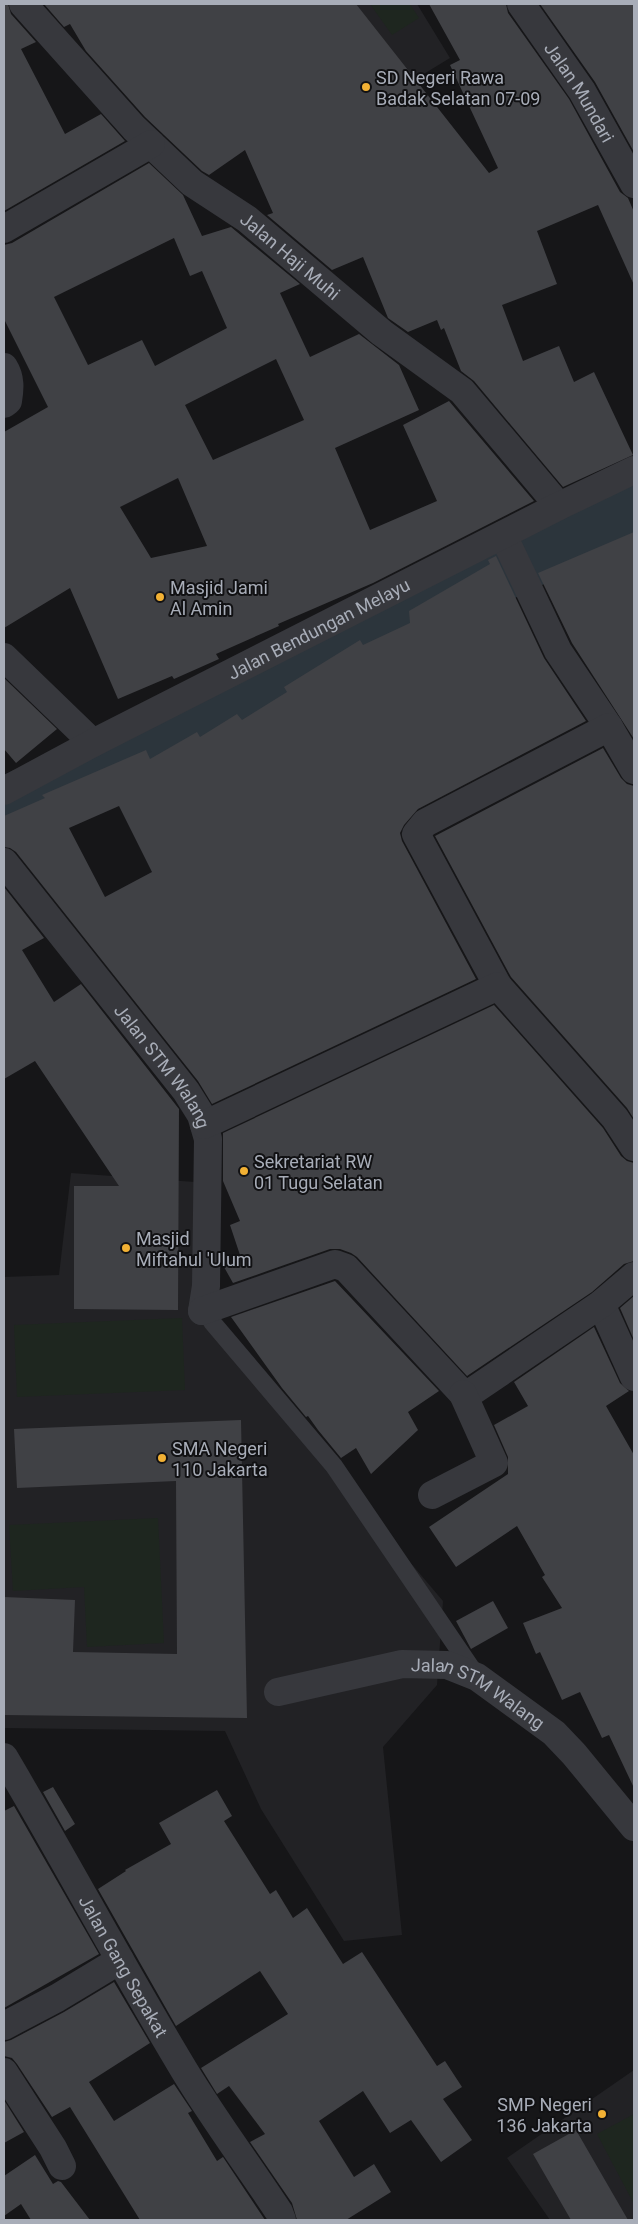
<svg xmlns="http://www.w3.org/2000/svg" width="638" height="2224" font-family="Roboto,sans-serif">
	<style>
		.built { fill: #222225 }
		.green { fill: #1e261f }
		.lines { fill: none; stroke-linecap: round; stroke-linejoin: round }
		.river { stroke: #2c353c; stroke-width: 60 }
		.building { fill: #404145; fill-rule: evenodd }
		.lane { stroke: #37383d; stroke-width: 18 }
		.street { stroke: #37383d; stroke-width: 28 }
		.poi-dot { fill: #f2b134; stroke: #111113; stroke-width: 2 }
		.labels { text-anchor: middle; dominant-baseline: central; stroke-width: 4; stroke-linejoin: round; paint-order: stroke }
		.poi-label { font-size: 18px; fill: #a8adb8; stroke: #111113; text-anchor: start }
		.street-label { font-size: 18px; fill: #a8adb8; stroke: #111113 }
	</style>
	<rect width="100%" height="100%" fill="#161618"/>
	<path class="built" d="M 267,4 L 417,4 L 450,58 L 353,117 Z
		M 71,1173 L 195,1182 L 199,1314 L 443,1601 L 437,1685 L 383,1747 L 402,1935 L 344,1941 L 261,1809 L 225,1731 L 4,1728 L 4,1277 L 59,1275 Z
		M 634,2070 L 634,2220 L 550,2220 L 507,2158 Z"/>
	<path class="green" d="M 370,4 L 410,4 L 419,18 L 392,35 Z
		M 182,1318 L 185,1390 L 17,1397 L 14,1325 Z
		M 158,1518 L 164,1643 L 87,1647 L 84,1587 L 13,1591 L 9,1525 Z
		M 634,2114 L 634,2204 L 597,2134 Z"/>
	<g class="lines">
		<path class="river" d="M 4,808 L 634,508"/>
	</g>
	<path class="building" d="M 4,4 L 8,4 L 11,14 L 36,42 L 21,49 L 65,134 L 101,114 L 125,141 L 4,211 Z
		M 44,4 L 356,4 L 489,173 L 498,168 L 450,65 L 460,60 L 429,4 L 506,4 L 508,13 L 569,99 L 620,192 L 628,198 L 634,212 L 634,285 L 598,205 L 537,231 L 557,284 L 502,305 L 523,361 L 559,346 L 574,382 L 594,372 L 633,455 L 563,487 L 474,381 L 461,371 L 444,328 L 441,330 L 437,320 L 408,332 L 388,318 L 363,257 L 332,270 L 267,215 L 273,213 L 245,150 L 209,175 L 202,171 L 145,117 L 86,51 L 70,24 L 64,27 Z
		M 540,4 L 634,4 L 634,152 L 595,82 Z
		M 149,163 L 183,195 L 202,236 L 231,227 L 300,284 L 280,293 L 310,357 L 359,334 L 399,365 L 419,410 L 335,448 L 370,530 L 437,501 L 403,425 L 449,401 L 534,501 L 373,583 L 278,624 L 279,626 L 216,654 L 219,659 L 174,679 L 172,676 L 118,699 L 70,588 L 4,628 L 4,432 L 48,407 L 4,319 L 4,245 L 12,243 ZM 174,238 L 190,276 L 202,271 L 227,328 L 155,366 L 142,340 L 88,365 L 54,297 ZM 276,359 L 304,420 L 213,460 L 185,405 ZM 178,478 L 207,546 L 151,558 L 120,507 Z
		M 634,532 L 634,739 L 572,643 L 538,573 Z
		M 496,556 L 544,658 L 586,721 L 418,809 L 404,825 L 400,833 L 402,841 L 476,979 L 212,1104 L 198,1081 L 16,852 L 10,848 L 4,847 L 4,816 L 45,798 L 42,795 L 146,750 L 150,759 L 197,732 L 200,737 L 237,714 L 242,720 L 287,692 L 284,687 L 360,640 L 363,645 L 410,623 L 409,611 L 490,564 L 488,560 ZM 119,806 L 152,872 L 105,897 L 69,828 Z
		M 4,678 L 57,729 L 16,763 L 4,749 Z
		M 603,748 L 621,778 L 627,784 L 634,786 L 634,1119 L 627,1108 L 511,977 L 435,836 Z
		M 4,887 L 44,938 L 22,950 L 54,1002 L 81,984 L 179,1109 L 178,1310 L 74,1309 L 74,1186 L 119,1186 L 35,1061 L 4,1079 Z
		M 494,1005 L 603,1128 L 621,1156 L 627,1161 L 634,1163 L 634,1261 L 624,1264 L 592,1292 L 467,1376 L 357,1257 L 351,1253 L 340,1249 L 330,1249 L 233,1283 L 224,1267 L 241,1258 L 230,1225 L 240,1221 L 223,1181 L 223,1133 Z
		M 335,1281 L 439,1391 L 408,1412 L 418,1430 L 371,1474 L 356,1448 L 341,1458 L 318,1430 L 308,1416 L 306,1417 L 282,1388 L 231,1317 Z
		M 634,1296 L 634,1340 L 620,1308 Z
		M 594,1327 L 620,1383 L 629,1391 L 606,1406 L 634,1455 L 634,1788 L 609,1735 L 602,1738 L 580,1692 L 562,1700 L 540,1652 L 536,1654 L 523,1623 L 562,1608 L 542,1577 L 545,1575 L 517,1526 L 456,1567 L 429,1527 L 508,1474 L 508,1457 L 494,1425 L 528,1406 L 514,1382 Z
		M 241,1420 L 247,1718 L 4,1715 L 4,1597 L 75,1600 L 73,1652 L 177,1654 L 176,1481 L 17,1488 L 14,1429 Z
		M 493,1601 L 508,1628 L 471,1649 L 456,1621 Z
		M 53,1787 L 75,1824 L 65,1831 L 43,1792 Z
		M 217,1790 L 232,1816 L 224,1821 L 270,1894 L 276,1890 L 293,1918 L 307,1908 L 343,1964 L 362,1952 L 437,2066 L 445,2061 L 462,2087 L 443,2099 L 472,2140 L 441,2162 L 411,2120 L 390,2133 L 363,2091 L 319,2121 L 354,2177 L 374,2164 L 391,2192 L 346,2220 L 297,2220 L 292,2203 L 250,2142 L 265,2134 L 229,2086 L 217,2094 L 201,2068 L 288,2014 L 260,1971 L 176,2026 L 98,1889 L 126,1871 L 125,1870 L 171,1844 L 159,1823 Z
		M 14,1806 L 99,1954 L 4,2008 L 4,1811 Z
		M 114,1982 L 150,2043 L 89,2082 L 114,2121 L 174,2084 L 192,2111 L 188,2113 L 217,2161 L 223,2157 L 265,2220 L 140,2220 L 70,2107 L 52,2117 L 17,2064 L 12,2058 L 4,2056 L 4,2042 L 11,2040 L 64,2012 Z
		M 4,2100 L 24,2132 L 4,2143 Z
		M 576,2130 L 628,2220 L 571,2220 L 533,2154 Z
		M 35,2155 L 53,2184 L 58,2181 L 61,2182 L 90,2220 L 31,2220 L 21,2204 L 4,2216 L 4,2176 Z"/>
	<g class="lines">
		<path class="lane" d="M 212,1322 L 334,1466 L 476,1675"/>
		<g class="street">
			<path id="s1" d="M 23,4 L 134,128 L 192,183 L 247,219 L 382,333 L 462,391 L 559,506"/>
			<path id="s2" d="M 521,4 L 582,91 L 634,184"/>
			<path d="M 4,229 L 151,144"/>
			<path d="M 4,367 C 11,378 10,389 8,401 L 4,404"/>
			<path d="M 503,535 L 558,651 L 609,727"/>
			<path d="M 4,657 L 93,743"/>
			<path id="s3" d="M 4,791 L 93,743 L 559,506 L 634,470"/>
			<path id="s4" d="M 4,862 L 186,1091 L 201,1115 L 208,1139 L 206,1286 L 202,1311"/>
			<path d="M 498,986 L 416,834 L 425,823 L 609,727 L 634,770"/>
			<path d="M 204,1125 L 498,986 L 615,1118 L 634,1147"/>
			<path d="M 601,1304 L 634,1377"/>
			<path d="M 202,1311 L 335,1264 L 346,1268 L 463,1394 L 467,1395 L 601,1304 L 634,1276"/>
			<path d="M 432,1495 L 494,1463 L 463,1394"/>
			<path id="s5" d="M 278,1692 L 402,1664 L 447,1665 L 477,1677 L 554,1733 L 574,1754 L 634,1827"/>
			<path id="s6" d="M 4,1757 C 65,1860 122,1967 184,2070 C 213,2118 248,2165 279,2212 L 282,2220"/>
			<path d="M 4,2026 L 57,1998 L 120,1960"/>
			<path d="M 4,2072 L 53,2148 L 62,2166"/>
		</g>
	</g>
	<g class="poi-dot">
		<circle cx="366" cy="87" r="5"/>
		<circle cx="160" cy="597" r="5"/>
		<circle cx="244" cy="1171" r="5"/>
		<circle cx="126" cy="1248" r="5"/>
		<circle cx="162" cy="1458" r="5"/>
		<circle cx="602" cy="2114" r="5"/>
	</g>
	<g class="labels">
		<g class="poi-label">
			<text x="376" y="77">SD Negeri Rawa<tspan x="376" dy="21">Badak Selatan 07-09</tspan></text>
			<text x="170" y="587">Masjid Jami<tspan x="170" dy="21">Al Amin</tspan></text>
			<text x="254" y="1161">Sekretariat RW<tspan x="254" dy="21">01 Tugu Selatan</tspan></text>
			<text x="136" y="1238">Masjid<tspan x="136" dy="21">Miftahul 'Ulum</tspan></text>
			<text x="172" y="1448">SMA Negeri<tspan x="172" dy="21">110 Jakarta</tspan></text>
			<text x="592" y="2104" text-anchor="end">SMP Negeri<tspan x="592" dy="21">136 Jakarta</tspan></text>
		</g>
		<g class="street-label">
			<text stroke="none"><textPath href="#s2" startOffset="106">Jalan Mundari</textPath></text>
			<text stroke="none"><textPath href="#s1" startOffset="369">Jalan Haji Muhi</textPath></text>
			<text stroke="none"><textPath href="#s3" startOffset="354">Jalan Bendungan Melayu</textPath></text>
			<text stroke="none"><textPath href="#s4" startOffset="259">Jalan STM Walang</textPath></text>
			<text stroke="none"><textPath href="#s5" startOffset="211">Jalan STM Walang</textPath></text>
			<text stroke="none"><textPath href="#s6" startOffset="241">Jalan Gang Sepakat</textPath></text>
		</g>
	</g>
	<rect width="638" height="2224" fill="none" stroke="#a8adb8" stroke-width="10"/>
</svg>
